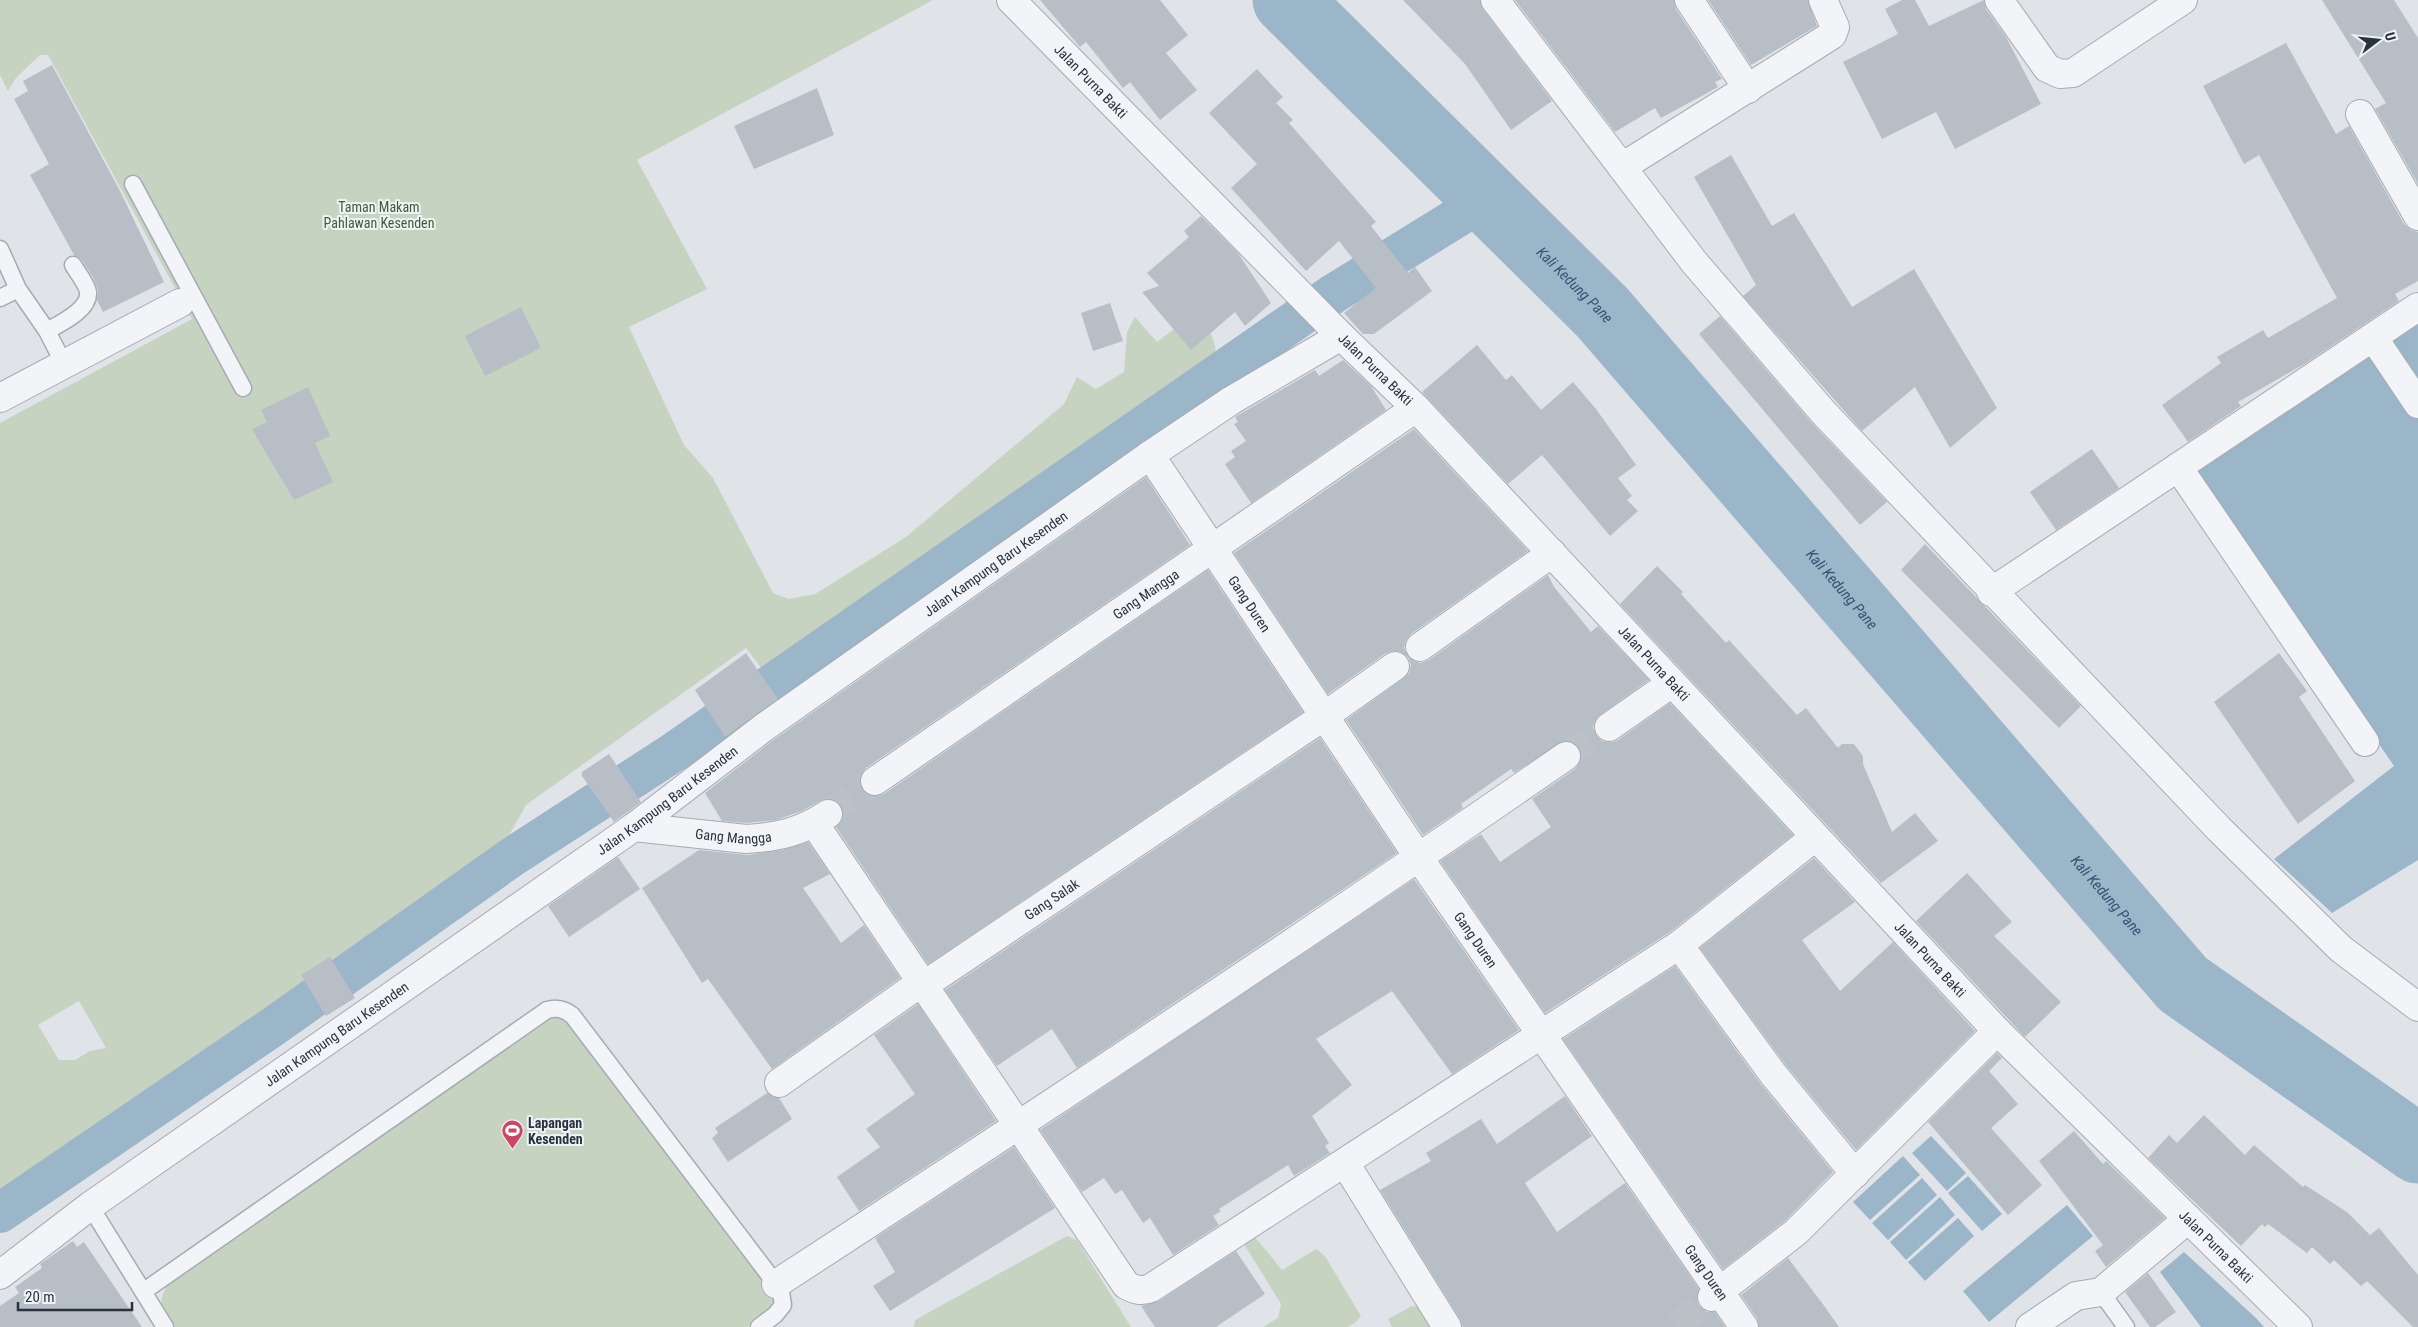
<svg xmlns="http://www.w3.org/2000/svg" width="2418" height="1327" font-family="'Roboto Condensed',sans-serif">
	<style>
		.green { fill: #c7d3c1; fill-rule: evenodd }
		.water { fill: #9bb5c9 }
		.lines { fill: none; stroke-linecap: round; stroke-linejoin: round }
		.canal { stroke: #9bb5c9; stroke-width: 40 }
		.river { stroke: #9bb5c9; stroke-width: 69 }
		.building { fill: #b7bec6 }
		.minor-tunnel { stroke: #bbc1c7; stroke-width: 28; stroke-dasharray: 28 14; stroke-linecap: butt }
		.service-casing { stroke: #a5abb3; stroke-width: 19 }
		.minor-casing { stroke: #a5abb3; stroke-width: 30 }
		.service { stroke: #f2f4f7; stroke-width: 16 }
		.minor { stroke: #f2f4f7; stroke-width: 28 }
		.labels { text-anchor: middle; dominant-baseline: central; stroke-width: 4; stroke-linejoin: round; paint-order: stroke }
		.street-label { font-size: 14px; fill: #283340; stroke: #eff3f6 }
		.park-label { font-size: 14px; fill: #405c36; stroke: #eff3f6 }
		.poi-label { font-size: 14px; font-weight: bold; fill: #283340; stroke: #eff3f6; text-anchor: start }
		.water-label { font-size: 15px; font-style: italic; fill: #335574; stroke: #eff3f6 }
	</style>
	<rect width="100%" height="100%" fill="#e0e4e9"/>
	<path class="green" d="M 0,0 L 933,0 L 637,160 L 707,289 L 629,327 L 684,445 L 713,478 L 773,593 L 789,599 L 815,594 L 906,537 L 1064,404 L 1077,377 L 1096,389 L 1124,372 L 1127,332 L 1135,317 L 1157,342 L 1174,329 L 1209,328 L 1215,346 L 1216,360 L 765,673 L 746,648 L 526,805 L 497,857 L 0,1196 L 0,423 L 192,319 L 48,55 L 40,55 L 16,78 L 8,91 L 0,75 ZM 79,1001 L 106,1048 L 90,1051 L 75,1060 L 59,1060 L 38,1025 Z
		M 549,1015 L 563,1016 L 771,1288 L 776,1303 L 770,1311 L 747,1327 L 172,1327 C 160,1308 157,1300 170,1281 Z
		M 1067,1236 L 1077,1240 L 1131,1327 L 914,1327 L 915,1320 Z
		M 1255,1237 L 1282,1270 L 1316,1249 L 1325,1256 L 1361,1316 L 1356,1322 L 1348,1327 L 1263,1327 L 1278,1318 L 1281,1304 L 1244,1244 Z
		M 1412,1306 L 1420,1307 L 1432,1327 L 1392,1327 L 1388,1319 Z"/>
	<path class="water" d="M 2418,317 L 2418,860 L 2332,913 L 2274,859 L 2394,766 L 2192,470 Z
		M 1931,1136 L 1966,1173 L 1947,1191 L 1912,1153 Z
		M 1903,1156 L 1920,1175 L 1870,1220 L 1853,1202 Z
		M 1968,1176 L 2002,1214 L 1982,1231 L 1948,1193 Z
		M 1922,1178 L 1937,1195 L 1888,1240 L 1872,1223 Z
		M 1940,1197 L 1955,1215 L 1906,1260 L 1890,1242 Z
		M 2067,1205 L 2093,1236 L 1989,1322 L 1963,1291 Z
		M 1958,1218 L 1974,1236 L 1925,1281 L 1908,1262 Z
		M 2184,1252 L 2256,1318 L 2264,1327 L 2201,1327 L 2160,1272 Z"/>
	<g class="lines">
		<path class="canal" d="M 0,1213 L 274,1026 L 512,857 L 674,752 L 1333,294 L 1487,199"/>
		<path class="river" id="s1" d="M 1287,0 L 1602,312 L 2183,984 L 2418,1149"/>
	</g>
	<path class="building" d="M 1040,0 L 1160,0 L 1188,35 L 1166,53 L 1197,90 L 1160,120 L 1130,82 L 1123,88 L 1086,42 L 1080,47 Z
		M 1403,0 L 1480,0 L 1483,9 L 1552,101 L 1511,130 L 1465,64 Z
		M 1515,0 L 1674,0 L 1676,9 L 1722,79 L 1715,82 L 1718,87 L 1661,118 L 1655,108 L 1615,132 Z
		M 1708,0 L 1808,0 L 1817,26 L 1751,65 Z
		M 1902,0 L 1915,0 L 1929,26 L 1984,0 L 1986,9 L 2006,37 L 2041,104 L 1955,149 L 1936,112 L 1882,139 L 1843,62 L 1898,34 L 1885,9 Z
		M 2322,0 L 2394,0 L 2418,38 L 2418,184 L 2375,109 L 2386,103 Z
		M 2286,43 L 2336,134 L 2349,126 L 2404,224 L 2411,230 L 2418,232 L 2418,281 L 2395,294 L 2399,301 L 2306,363 L 2238,402 L 2241,406 L 2188,442 L 2162,405 L 2221,363 L 2217,357 L 2263,330 L 2268,338 L 2337,298 L 2259,155 L 2244,164 L 2203,86 Z
		M 52,65 L 119,189 L 164,282 L 103,312 L 97,300 L 98,290 L 93,277 L 81,259 L 74,255 L 30,175 L 49,164 L 14,99 L 28,91 L 23,81 Z
		M 1257,69 L 1283,97 L 1276,103 L 1293,120 L 1289,123 L 1376,222 L 1371,226 L 1408,273 L 1415,267 L 1432,291 L 1374,334 L 1363,334 L 1344,313 L 1376,288 L 1339,241 L 1306,271 L 1231,188 L 1257,164 L 1209,113 Z
		M 817,88 L 834,135 L 754,169 L 734,126 Z
		M 1731,155 L 1772,226 L 1794,213 L 1852,307 L 1914,269 L 1997,408 L 1950,448 L 1915,387 L 1862,431 L 1743,296 L 1756,285 L 1694,177 Z
		M 1201,216 L 1238,253 L 1271,303 L 1245,326 L 1235,312 L 1191,350 L 1142,292 L 1159,286 L 1147,273 L 1189,237 L 1184,231 Z
		M 1110,303 L 1123,341 L 1093,351 L 1081,313 Z
		M 521,307 L 541,348 L 485,376 L 465,336 Z
		M 1720,316 L 1811,422 L 1887,502 L 1860,525 L 1699,334 Z
		M 1477,345 L 1506,380 L 1512,375 L 1541,410 L 1573,382 L 1596,409 L 1636,465 L 1618,478 L 1632,496 L 1627,500 L 1638,511 L 1610,536 L 1542,455 L 1508,484 L 1422,392 Z
		M 1343,360 L 1371,386 L 1386,410 L 1251,503 L 1225,464 L 1235,457 L 1231,451 L 1246,441 L 1234,424 L 1238,422 L 1235,417 L 1315,370 L 1319,376 Z
		M 308,387 L 330,436 L 315,443 L 333,482 L 294,500 L 252,429 L 267,422 L 261,410 Z
		M 1414,429 L 1528,551 L 1411,634 L 1406,640 L 1404,648 L 1408,656 L 1414,661 L 1421,663 L 1429,660 L 1548,575 L 1554,587 L 1591,632 L 1598,626 L 1649,680 L 1600,715 L 1595,720 L 1593,728 L 1597,736 L 1602,741 L 1610,743 L 1618,740 L 1670,703 L 1793,835 L 1670,932 L 1545,1013 L 1440,861 L 1481,834 L 1500,862 L 1551,827 L 1532,799 L 1575,769 L 1580,762 L 1581,754 L 1579,748 L 1572,742 L 1564,741 L 1514,773 L 1511,769 L 1461,804 L 1463,808 L 1423,835 L 1346,720 L 1404,678 L 1409,673 L 1411,665 L 1408,657 L 1401,652 L 1393,651 L 1386,653 L 1328,694 L 1234,553 Z
		M 2092,449 L 2119,488 L 2056,530 L 2030,492 Z
		M 1146,477 L 1190,545 L 866,768 L 861,775 L 860,783 L 862,789 L 869,795 L 877,796 L 884,794 L 1208,570 L 1303,712 L 928,964 L 836,827 L 841,822 L 844,814 L 841,806 L 836,801 L 828,798 L 820,801 L 802,811 L 776,820 L 746,823 L 722,821 L 705,793 L 772,741 Z
		M 1925,544 L 2081,706 L 2059,728 L 1901,570 Z
		M 1657,566 L 1683,592 L 1681,594 L 1726,643 L 1729,640 L 1797,715 L 1806,708 L 1838,748 L 1842,744 L 1854,744 L 1863,756 L 1863,764 L 1892,832 L 1915,813 L 1938,841 L 1881,883 L 1620,604 Z
		M 746,653 L 778,699 L 725,737 L 695,690 Z
		M 2279,653 L 2307,691 L 2299,697 L 2355,781 L 2298,824 L 2214,702 Z
		M 1320,738 L 1397,853 L 1077,1068 L 1052,1029 L 997,1066 L 945,990 Z
		M 609,754 L 641,802 L 614,822 L 582,776 L 582,772 Z
		M 808,842 L 830,874 L 803,888 L 841,943 L 864,925 L 900,978 L 772,1069 L 708,979 L 702,983 L 642,888 L 699,850 L 747,855 L 782,850 Z
		M 618,857 L 640,889 L 569,937 L 548,906 Z
		M 1814,858 L 1855,902 L 1802,940 L 1840,991 L 1893,942 L 1975,1031 L 1856,1150 L 1785,1064 L 1700,948 Z
		M 1967,873 L 2012,922 L 1994,936 L 2061,1002 L 2025,1037 L 1916,921 Z
		M 1414,879 L 1519,1030 L 1452,1074 L 1392,991 L 1316,1039 L 1352,1085 L 1312,1116 L 1329,1143 L 1325,1146 L 1330,1153 L 1294,1176 L 1288,1165 L 1219,1209 L 1221,1211 L 1213,1216 L 1219,1225 L 1173,1255 L 1150,1218 L 1143,1223 L 1122,1190 L 1115,1194 L 1104,1178 L 1082,1192 L 1040,1130 Z
		M 330,957 L 355,998 L 326,1016 L 301,975 Z
		M 1675,966 L 1760,1083 L 1833,1172 L 1786,1220 L 1723,1269 L 1563,1039 Z
		M 918,1004 L 996,1121 L 859,1211 L 837,1177 L 880,1147 L 866,1129 L 915,1094 L 874,1035 Z
		M 1997,1053 L 2002,1058 L 1989,1071 L 2018,1104 L 1991,1128 L 2042,1185 L 2008,1215 L 1928,1122 Z
		M 767,1093 L 779,1098 L 792,1119 L 728,1162 L 712,1138 L 718,1133 L 715,1128 Z
		M 1565,1096 L 1592,1136 L 1525,1183 L 1557,1232 L 1625,1183 L 1699,1289 L 1697,1299 L 1699,1306 L 1707,1312 L 1715,1312 L 1725,1327 L 1463,1327 L 1460,1319 L 1380,1190 L 1431,1161 L 1426,1153 L 1481,1119 L 1497,1144 Z
		M 2204,1115 L 2245,1155 L 2254,1145 L 2303,1187 L 2305,1185 L 2347,1212 L 2370,1235 L 2379,1228 L 2418,1275 L 2418,1327 L 2413,1327 L 2367,1281 L 2361,1286 L 2334,1260 L 2330,1264 L 2312,1247 L 2307,1253 L 2268,1224 L 2265,1227 L 2262,1224 L 2241,1246 L 2148,1158 L 2169,1135 L 2177,1143 Z
		M 2074,1131 L 2103,1164 L 2106,1161 L 2165,1218 L 2106,1267 L 2095,1251 L 2103,1245 L 2039,1161 Z
		M 1014,1147 L 1055,1208 L 890,1311 L 873,1286 L 895,1272 L 875,1238 Z
		M 73,1241 L 77,1247 L 84,1242 L 142,1327 L 0,1327 L 0,1306 L 19,1293 L 15,1287 L 42,1268 L 40,1264 Z
		M 1236,1251 L 1265,1294 L 1216,1327 L 1155,1327 L 1141,1306 L 1159,1301 Z
		M 1788,1258 L 1825,1307 L 1839,1327 L 1759,1327 L 1757,1318 L 1741,1295 Z
		M 2148,1273 L 2176,1312 L 2155,1327 L 2150,1327 L 2125,1292 Z"/>
	<g class="lines">
		<path class="minor-tunnel" d="M 1566,756 L 1609,727
			M 828,814 L 875,781
			M 1676,1327 L 1712,1297"/>
		<defs>
			<path id="service" d="M 133,184 L 243,388
				M 0,249 L 18,289 L 47,331
				M 0,298 L 18,289
				M 64,364 L 47,331 C 59,324 90,310 88,292 C 87,284 77,272 73,265
				M 90,1206 L 165,1327
				M 144,1291 L 547,1010 C 557,1007 564,1009 572,1015 L 776,1284 L 781,1292 L 783,1305 L 775,1315 L 759,1327
				M 2101,1292 L 2126,1327"/>
			<g id="minor">
				<path id="s2" d="M 1011,0 L 1341,336 L 1416,408 L 1997,1031 L 2298,1327"/>
				<path d="M 1495,0 L 1694,262 L 1823,412 L 2219,829 L 2341,949 L 2418,1007"/>
				<path d="M 1689,0 L 1748,89"/>
				<path d="M 1999,0 L 2047,68 L 2060,74 L 2073,73 L 2183,0"/>
				<path d="M 2360,114 L 2418,216"/>
				<path d="M 1622,167 L 1832,35 L 1835,27 L 1823,0"/>
				<path d="M 2373,337 L 2418,404"/>
				<path d="M 0,398 L 180,303"/>
				<path id="s3" d="M 1150,455 L 1419,858 L 1744,1327"/>
				<path d="M 2178,467 L 2365,742"/>
				<path d="M 1991,592 L 2418,307"/>
				<path d="M 1420,647 L 1552,553"/>
				<path d="M 1609,727 L 1672,683"/>
				<path id="s4" d="M 875,781 L 1416,408"/>
				<path d="M 814,823 L 1126,1285 C 1135,1290 1142,1292 1151,1288 L 1679,945"/>
				<path id="s5" d="M 634,827 L 746,839 C 779,837 801,832 828,814"/>
				<path d="M 1815,837 L 1679,945 L 1773,1074 L 1855,1174"/>
				<path id="s6" d="M 779,1083 L 909,991 L 933,979 L 1323,717 L 1395,666"/>
				<path d="M 1345,1163 L 1447,1327"/>
				<path id="s7" d="M 0,1275 L 90,1206 L 634,827 L 763,728 L 1150,455 L 1232,400 L 1341,336"/>
				<path d="M 776,1284 C 1042,1111 1306,936 1566,756"/>
				<path d="M 1712,1297 L 1796,1232 L 1997,1031"/>
				<path d="M 2030,1327 L 2076,1296 L 2101,1292 L 2188,1219"/>
			</g>
		</defs>
		<use href="#service" class="service-casing"/>
		<use href="#minor" class="minor-casing"/>
		<use href="#service" class="service"/>
		<use href="#minor" class="minor"/>
	</g>
	<defs>
		<symbol id="stadium-pin" viewBox="-11 -11 22 30"><path d="M0 17L-7.5 6A9.5 9.5 0 1 1 7.5 6Z" fill="#ce4565" stroke="#eff3f6"/><path d="M0-5a6.5 5 0 1 0 0 10a6.5 5 0 1 0 0-10ZM-3.5-1.8h7v3.6h-7Z" fill="#fff"/></symbol>
	</defs>
	<g fill-rule="evenodd">
		<use href="#stadium-pin" x="500" y="1118" width="25" height="34"/>
	</g>
	<g class="labels">
		<g class="street-label">
			<text stroke="none"><textPath href="#s2" startOffset="114">Jalan Purna Bakti</textPath></text>
			<text stroke="none"><textPath href="#s2" startOffset="519">Jalan Purna Bakti</textPath></text>
			<text stroke="none"><textPath href="#s7" startOffset="1224">Jalan Kampung Baru Kesenden</textPath></text>
			<text stroke="none"><textPath href="#s4" startOffset="329">Gang Mangga</textPath></text>
			<text stroke="none"><textPath href="#s3" startOffset="179">Gang Duren</textPath></text>
			<text stroke="none"><textPath href="#s2" startOffset="924">Jalan Purna Bakti</textPath></text>
			<text stroke="none"><textPath href="#s7" startOffset="819">Jalan Kampung Baru Kesenden</textPath></text>
			<text stroke="none"><textPath href="#s5" startOffset="100">Gang Mangga</textPath></text>
			<text stroke="none"><textPath href="#s6" startOffset="329">Gang Salak</textPath></text>
			<text stroke="none"><textPath href="#s3" startOffset="584">Gang Duren</textPath></text>
			<text stroke="none"><textPath href="#s2" startOffset="1329">Jalan Purna Bakti</textPath></text>
			<text stroke="none"><textPath href="#s7" startOffset="414">Jalan Kampung Baru Kesenden</textPath></text>
			<text stroke="none"><textPath href="#s2" startOffset="1734">Jalan Purna Bakti</textPath></text>
			<text stroke="none"><textPath href="#s3" startOffset="989">Gang Duren</textPath></text>
		</g>
		<g class="park-label">
			<text x="379" y="207">Taman Makam<tspan x="379" dy="16">Pahlawan Kesenden</tspan></text>
		</g>
		<g class="poi-label">
			<text x="528" y="1123">Lapangan<tspan x="528" dy="16">Kesenden</tspan></text>
		</g>
		<g class="water-label">
			<text stroke="none"><textPath href="#s1" startOffset="405">Kali Kedung Pane</textPath></text>
			<text stroke="none"><textPath href="#s1" startOffset="810">Kali Kedung Pane</textPath></text>
			<text stroke="none"><textPath href="#s1" startOffset="1215">Kali Kedung Pane</textPath></text>
		</g>
	</g>
	<g transform="translate(2378 40) rotate(74)" stroke="#eff3f6" stroke-width="4" paint-order="stroke">
	<path d="M0-4L9 19L0 12L-9 19Z" fill="#283340"/>
	<text y="-8" font-size="14" font-weight="bold" text-anchor="middle" fill="#283340">U</text>
	</g>
	<path d="M18 1302v8h114v-8" fill="none" stroke="#283340" stroke-width="2.5"/>
	<text x="25" y="1302" font-size="15" fill="#283340" stroke="#eff3f6" stroke-width="4" paint-order="stroke">20 m</text>
</svg>
